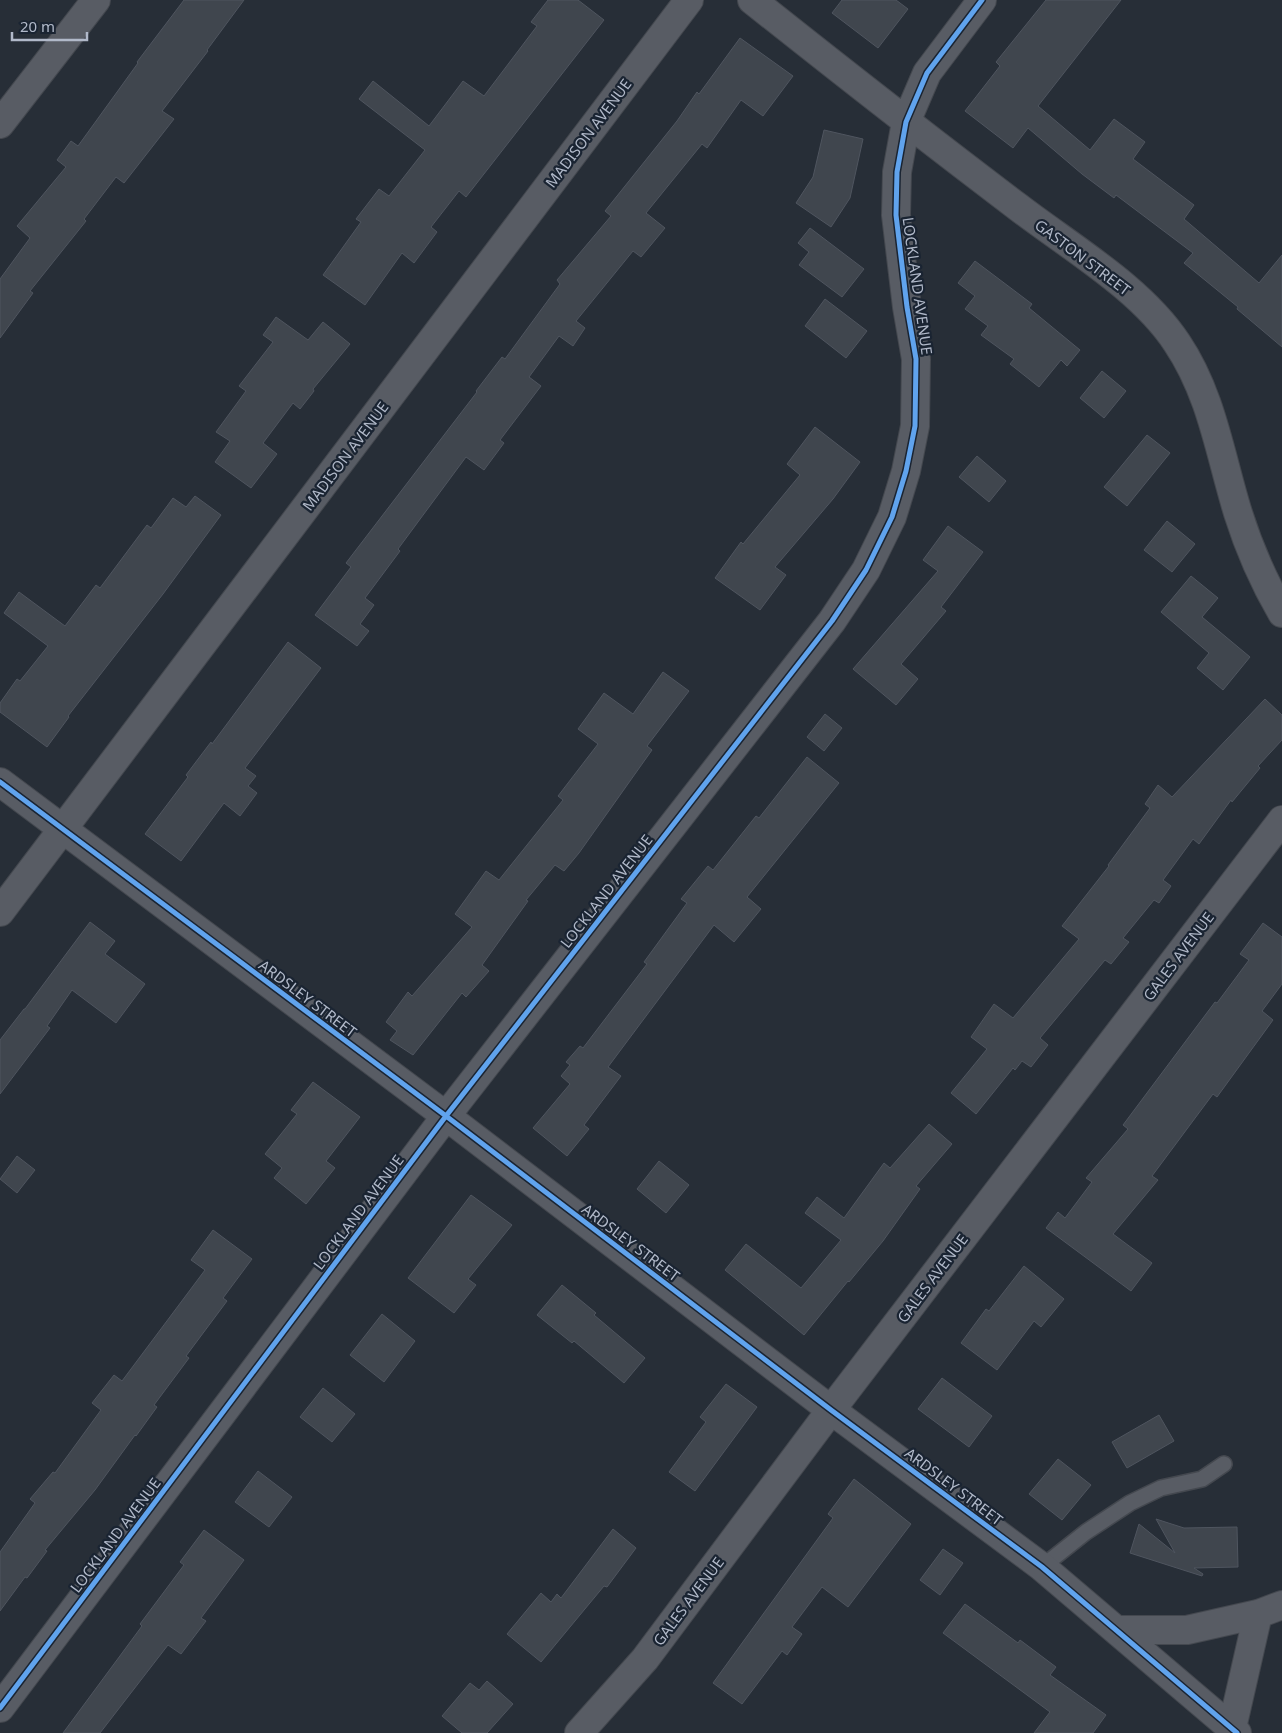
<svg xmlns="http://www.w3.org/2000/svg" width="1282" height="1733" font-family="'Noto Sans',sans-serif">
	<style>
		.building { fill: #40464e; stroke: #4f555f }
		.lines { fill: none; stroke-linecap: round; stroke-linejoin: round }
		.service-casing { stroke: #44484f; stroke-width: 18 }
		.minor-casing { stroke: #44484f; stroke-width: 30 }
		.service { stroke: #585c64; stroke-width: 15 }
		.minor { stroke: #585c64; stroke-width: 28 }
		.cycleway-casing { stroke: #1a2432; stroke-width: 8 }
		.cycleway { stroke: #60a3ed; stroke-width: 5 }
		.labels { text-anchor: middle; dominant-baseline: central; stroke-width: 4.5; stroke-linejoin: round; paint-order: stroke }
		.street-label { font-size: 15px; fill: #b1b9c9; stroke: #1a2432 }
	</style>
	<rect width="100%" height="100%" fill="#272e37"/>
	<path class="building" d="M 184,0 L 244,0 L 207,50 L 208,51 L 162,111 L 174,119 L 124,183 L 116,177 L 84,219 L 86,221 L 30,291 L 33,293 L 0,338 L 0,279 L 30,238 L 17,226 L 66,167 L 57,160 L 71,141 L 78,146 L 138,63 L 137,62 Z
		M 548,0 L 578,0 L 604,20 L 466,197 L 459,191 L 431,227 L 437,232 L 414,263 L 402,253 L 365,305 L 323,275 L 361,222 L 356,219 L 379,189 L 389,196 L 425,150 L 359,99 L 373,81 L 429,126 L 463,81 L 484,96 L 537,26 L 531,22 Z
		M 842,0 L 896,0 L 908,9 L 878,48 L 832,13 Z
		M 1046,0 L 1121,0 L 1038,106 L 1090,150 L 1114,119 L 1145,142 L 1133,159 L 1194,205 L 1184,219 L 1259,283 L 1282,255 L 1282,347 L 1237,309 L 1238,307 L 1184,263 L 1193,253 L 1116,195 L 1114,198 L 1082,174 L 1028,128 L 1013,148 L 965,111 L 1000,66 L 996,62 Z
		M 740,38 L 793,76 L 763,116 L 741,100 L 707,148 L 702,144 L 646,213 L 665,228 L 641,257 L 633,251 L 576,321 L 585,328 L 573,346 L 559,336 L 529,377 L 541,386 L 500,440 L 504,443 L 484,470 L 466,457 L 398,549 L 400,551 L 365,598 L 374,605 L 360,624 L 369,631 L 357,646 L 315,615 L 351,567 L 346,563 L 477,392 L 476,391 L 502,357 L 505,359 L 560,284 L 557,280 L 611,216 L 605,211 L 677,121 L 697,92 L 699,94 Z
		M 824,130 L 863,139 L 850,198 L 831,227 L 796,203 L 813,177 Z
		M 810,228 L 864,269 L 842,297 L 799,265 L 809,252 L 798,243 Z
		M 975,261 L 1032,304 L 1029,308 L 1080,350 L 1067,366 L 1061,360 L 1039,387 L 1010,364 L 1014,359 L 981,335 L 988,326 L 965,309 L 975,296 L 958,283 Z
		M 825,299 L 867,331 L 846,358 L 805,326 Z
		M 276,317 L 308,340 L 323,322 L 350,344 L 313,389 L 314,391 L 300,409 L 293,403 L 263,443 L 277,454 L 251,488 L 215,462 L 230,441 L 216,432 L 246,391 L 239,386 L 273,342 L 263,335 Z
		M 1102,371 L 1126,391 L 1104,418 L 1080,398 Z
		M 815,427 L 860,462 L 833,499 L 775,567 L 786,575 L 760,610 L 715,578 L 741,542 L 743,544 L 800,475 L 787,464 Z
		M 1147,435 L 1170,453 L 1127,506 L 1104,487 Z
		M 977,456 L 1006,481 L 989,502 L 959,477 Z
		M 195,496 L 221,515 L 163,594 L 68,716 L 69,717 L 47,747 L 0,712 L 0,703 L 17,679 L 20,681 L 48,646 L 4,613 L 19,592 L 65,626 L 96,585 L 100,588 L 147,525 L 151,528 L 173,498 L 186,507 Z
		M 1167,521 L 1195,544 L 1172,572 L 1144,550 Z
		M 948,526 L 983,552 L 941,607 L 946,611 L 901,664 L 918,679 L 896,705 L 853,669 L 938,571 L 923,560 Z
		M 1191,576 L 1218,598 L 1202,617 L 1250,657 L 1223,690 L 1197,668 L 1209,653 L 1161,612 Z
		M 288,642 L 321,668 L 245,768 L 256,776 L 248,786 L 257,793 L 240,816 L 224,803 L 181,861 L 145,834 L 188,777 L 186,775 L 211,742 L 212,744 Z
		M 663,672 L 689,691 L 647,746 L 652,750 L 579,853 L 564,871 L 555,865 L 526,900 L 528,901 L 482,965 L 489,971 L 466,997 L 462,993 L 413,1055 L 390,1040 L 397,1031 L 386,1022 L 408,992 L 412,996 L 472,927 L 455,914 L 486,871 L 499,880 L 563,800 L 558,796 L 598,744 L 578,729 L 604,693 L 633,714 Z
		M 1265,699 L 1282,715 L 1282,740 L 1258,766 L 1260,768 L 1232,802 L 1231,800 L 1199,844 L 1193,839 L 1163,880 L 1171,886 L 1159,903 L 1154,900 L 1123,938 L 1129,942 L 1111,964 L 1105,960 L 1040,1038 L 1048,1045 L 1031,1067 L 1022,1061 L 1015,1070 L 1013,1068 L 976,1114 L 951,1093 L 987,1049 L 971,1037 L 994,1004 L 1013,1018 L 1079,939 L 1062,926 L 1109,866 L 1108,865 L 1150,808 L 1145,804 L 1158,785 L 1172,797 Z
		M 825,714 L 842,728 L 824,751 L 807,737 Z
		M 807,757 L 839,783 L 747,897 L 761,909 L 734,942 L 714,925 L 608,1067 L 621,1076 L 584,1125 L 589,1129 L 567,1156 L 533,1128 L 570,1084 L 561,1076 L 570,1065 L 566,1062 L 580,1046 L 583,1048 L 647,964 L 644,962 L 687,903 L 681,899 L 708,866 L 713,870 L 756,816 L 759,818 Z
		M 90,922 L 115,941 L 105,954 L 145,984 L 116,1023 L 72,990 L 47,1026 L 50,1028 L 0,1094 L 0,1040 L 24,1009 L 25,1009 Z
		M 1263,923 L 1282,937 L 1282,984 L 1262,1011 L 1273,1020 L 1217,1097 L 1213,1094 L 1152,1176 L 1158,1180 L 1113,1234 L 1152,1263 L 1131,1291 L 1046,1228 L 1058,1212 L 1065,1218 L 1092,1182 L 1086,1178 L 1128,1129 L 1123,1125 L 1215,1002 L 1217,1003 L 1249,960 L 1240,954 Z
		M 313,1082 L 360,1117 L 326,1161 L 335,1168 L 306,1204 L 274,1178 L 282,1168 L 265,1154 L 297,1114 L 291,1110 Z
		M 929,1124 L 952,1144 L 916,1186 L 920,1189 L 883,1241 L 849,1282 L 848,1281 L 804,1335 L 725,1270 L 746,1244 L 801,1288 L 841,1240 L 805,1213 L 817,1197 L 844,1218 L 884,1163 L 890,1168 Z
		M 17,1156 L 35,1170 L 17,1193 L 0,1179 Z
		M 659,1161 L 689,1185 L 666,1213 L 637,1189 Z
		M 471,1195 L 512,1225 L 468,1279 L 476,1285 L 454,1313 L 408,1278 Z
		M 213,1230 L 252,1259 L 223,1298 L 227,1301 L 186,1356 L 189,1358 L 154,1405 L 157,1407 L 136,1436 L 135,1435 L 95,1490 L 45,1550 L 47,1551 L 27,1578 L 25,1577 L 0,1611 L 0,1552 L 35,1503 L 30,1499 L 53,1472 L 55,1473 L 101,1410 L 92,1403 L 114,1375 L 122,1381 L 205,1270 L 191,1260 Z
		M 1024,1266 L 1064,1299 L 1041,1327 L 1034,1321 L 997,1370 L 961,1343 L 986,1309 L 989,1311 Z
		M 562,1285 L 596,1313 L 594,1315 L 645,1358 L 624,1383 L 574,1341 L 572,1343 L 537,1315 Z
		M 382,1314 L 415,1341 L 384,1382 L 350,1355 Z
		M 942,1378 L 992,1416 L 969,1447 L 918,1409 Z
		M 726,1384 L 757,1407 L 695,1491 L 669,1472 L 706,1422 L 700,1417 Z
		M 323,1388 L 355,1414 L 332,1442 L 300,1417 Z
		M 1159,1415 L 1174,1441 L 1127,1468 L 1112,1442 Z
		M 1058,1459 L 1091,1485 L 1062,1520 L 1029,1494 Z
		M 258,1471 L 292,1497 L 269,1527 L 235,1502 Z
		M 854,1479 L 911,1524 L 848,1607 L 822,1587 L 792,1627 L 802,1634 L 787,1655 L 782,1651 L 742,1704 L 713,1683 L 833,1518 L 828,1514 Z
		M 1156,1519 L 1184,1528 L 1237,1527 L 1238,1567 L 1194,1568 L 1203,1574 L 1202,1576 L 1130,1553 L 1139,1524 L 1175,1553 Z
		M 613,1529 L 636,1548 L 607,1587 L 604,1586 L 541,1662 L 507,1634 L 541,1593 L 551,1602 L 557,1594 L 561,1598 Z
		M 204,1530 L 244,1560 L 201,1618 L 206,1621 L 181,1654 L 168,1645 L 100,1733 L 63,1733 L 142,1626 L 140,1624 L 184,1565 L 180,1562 Z
		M 943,1549 L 963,1563 L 940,1595 L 920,1580 Z
		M 965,1604 L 1018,1643 L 1020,1640 L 1056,1667 L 1050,1675 L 1106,1715 L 1093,1733 L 1034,1733 L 1050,1712 L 943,1633 Z
		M 487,1681 L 513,1704 L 487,1733 L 462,1733 L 442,1716 L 470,1683 L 479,1690 Z"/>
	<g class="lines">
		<defs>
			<path id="service" d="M 1042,1567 L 1086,1532 L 1130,1503 L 1161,1488 L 1202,1479 L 1224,1464"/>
			<path id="minor" d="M 752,0 C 840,70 928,139 1018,207 C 1070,247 1141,288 1177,343 C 1212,395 1220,455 1238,513 C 1249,548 1264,582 1282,613
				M 0,124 L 96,0
				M 0,782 L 446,1116 L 831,1410 L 1042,1567 L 1237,1733
				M 0,912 L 689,0
				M 1118,1630 L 1187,1630 L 1258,1614 L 1282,1605
				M 0,1708 L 446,1116 L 832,621 L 866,570 L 892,517 L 906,471 L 915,426 L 916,359 L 907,307 L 896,215 L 897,172 L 906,122 L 927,73 L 982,0
				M 1232,1728 L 1258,1614
				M 579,1733 L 645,1659 L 831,1410 L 1282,820"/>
		</defs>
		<use href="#service" class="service-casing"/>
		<use href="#minor" class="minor-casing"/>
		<use href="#service" class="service"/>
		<use href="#minor" class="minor"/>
		<defs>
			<path id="cycleway" d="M 0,782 L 446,1116 L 831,1410 L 1042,1567 L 1237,1733
				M 0,1708 L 446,1116 L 832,621 L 866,570 L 892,517 L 906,471 L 915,426 L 916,359 L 907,307 L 896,215 L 897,172 L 906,122 L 927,73 L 982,0"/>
		</defs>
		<use href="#cycleway" class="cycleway-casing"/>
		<use href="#cycleway" class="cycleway"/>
	</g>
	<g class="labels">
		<g class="street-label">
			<text transform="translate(588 133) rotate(-53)">MADISON AVENUE</text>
			<text transform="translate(1083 257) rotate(37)">GASTON STREET</text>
			<text transform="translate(918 286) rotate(82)">LOCKLAND AVENUE</text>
			<text transform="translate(345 456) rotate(-53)">MADISON AVENUE</text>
			<text transform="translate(606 891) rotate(-52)">LOCKLAND AVENUE</text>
			<text transform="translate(1178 956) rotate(-53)">GALES AVENUE</text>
			<text transform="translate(308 998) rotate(37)">ARDSLEY STREET</text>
			<text transform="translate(358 1212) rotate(-53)">LOCKLAND AVENUE</text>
			<text transform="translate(631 1242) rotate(37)">ARDSLEY STREET</text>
			<text transform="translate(932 1278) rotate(-53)">GALES AVENUE</text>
			<text transform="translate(954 1486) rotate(37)">ARDSLEY STREET</text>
			<text transform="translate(115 1535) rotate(-53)">LOCKLAND AVENUE</text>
			<text transform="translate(688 1601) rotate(-53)">GALES AVENUE</text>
		</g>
	</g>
	<path d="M12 32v8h75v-8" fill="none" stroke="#b1b9c9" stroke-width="2.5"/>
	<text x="20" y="32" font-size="15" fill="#b1b9c9" stroke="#1a2432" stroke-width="4" paint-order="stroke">20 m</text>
</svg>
